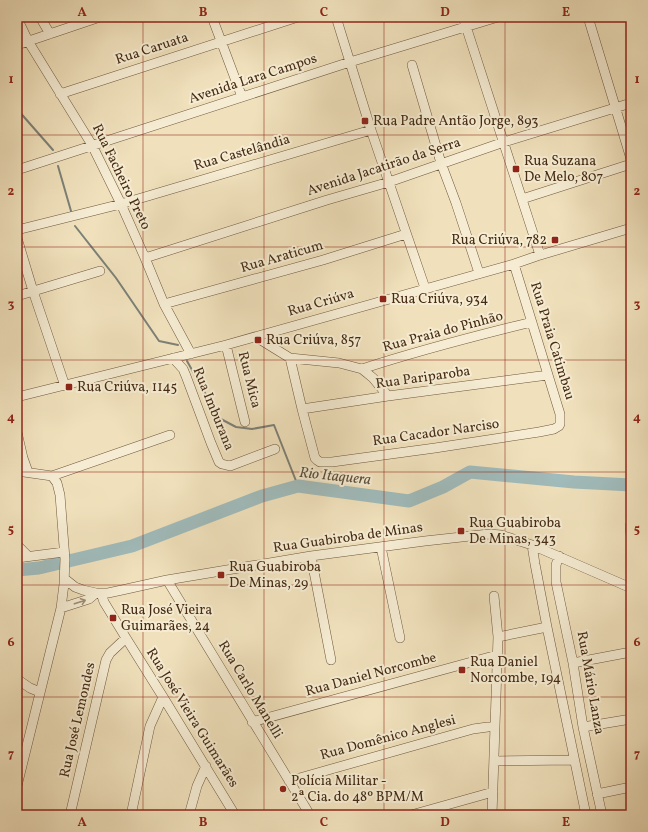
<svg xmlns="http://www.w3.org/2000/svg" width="648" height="832" font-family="Vollkorn,serif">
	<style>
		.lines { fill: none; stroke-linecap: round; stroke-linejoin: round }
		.stream { stroke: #7c8178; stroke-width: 2 }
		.river { stroke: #a0bbbb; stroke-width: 13 }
		.minor-casing { stroke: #70583d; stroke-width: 10 }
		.minor { stroke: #f5ecd3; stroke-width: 9 }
		.oneway { stroke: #9d8c73 }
		.grid { fill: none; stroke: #8f2418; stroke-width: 1; stroke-opacity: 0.55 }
		.poi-dot { fill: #8f2418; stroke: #f5ecd3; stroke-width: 1.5 }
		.labels { text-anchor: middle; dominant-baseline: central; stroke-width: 4; stroke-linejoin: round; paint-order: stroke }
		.street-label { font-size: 14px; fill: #452b13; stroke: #f5ecd3 }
		.poi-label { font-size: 14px; fill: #452b13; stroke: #f5ecd3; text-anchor: start }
		.water-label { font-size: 15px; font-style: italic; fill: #5c4f3d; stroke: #f5ecd3 }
		.neatline { fill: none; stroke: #8f2418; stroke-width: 1.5 }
		.grid-label { font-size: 13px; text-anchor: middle; font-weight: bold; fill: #8f2418 }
	</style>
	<rect width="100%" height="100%" fill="#f0e1bc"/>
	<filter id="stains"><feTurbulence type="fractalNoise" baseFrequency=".005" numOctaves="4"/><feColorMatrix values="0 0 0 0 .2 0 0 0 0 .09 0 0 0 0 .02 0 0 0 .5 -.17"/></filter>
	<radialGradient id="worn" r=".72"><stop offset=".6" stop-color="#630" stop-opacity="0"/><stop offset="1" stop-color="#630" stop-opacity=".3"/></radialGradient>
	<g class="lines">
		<path class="stream" d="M 17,109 L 53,150
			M 58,166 L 71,211
			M 75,226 L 116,278 L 159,341 L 178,345
			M 187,361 L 219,418 L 236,427 L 252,429 L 274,425 L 298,486"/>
		<path class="river" d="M 17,570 L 39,568 L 132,546 L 262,496 L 298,486 L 409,501 L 443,487 L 470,472 L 574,482 L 631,485"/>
		<defs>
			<path id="minor" d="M 40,17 L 50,34
				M 212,17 L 242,97
				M 336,17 L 371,130 L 425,288
				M 463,17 L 540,255
				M 588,17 L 631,159
				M 17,18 L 28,41 L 92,145 L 121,204 L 145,258 L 164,304 L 191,354
				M 17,45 L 100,17
				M 412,65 L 441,163 L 456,203 L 479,273
				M 60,94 L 298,17
				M 17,170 L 350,62 L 498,17
				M 522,199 L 631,164
				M 17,230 L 121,204 L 371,130
				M 17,238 L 33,291 L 65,386
				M 145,258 L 327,200 L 389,182 L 504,142 L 631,103
				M 17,296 L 100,271
				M 164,304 L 323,260 L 406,234
				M 256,337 L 290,358 L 339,363 L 362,369 L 367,373 L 373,378 L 388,396
				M 226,345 L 245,422
				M 173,358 L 183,369 L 186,376 L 211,443 L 219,462 L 222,464 L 230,466 L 275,449
				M 290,358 L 302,409 L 315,458 L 317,460 L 320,462 L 332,462 L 435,448 L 539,432 L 554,429 L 559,426 L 560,424 L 560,414 L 514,264
				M 362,369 C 417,351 475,336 532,322
				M 17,397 L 226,345 L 514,264 L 537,256 L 631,228
				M 302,409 L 388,396 L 548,375
				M 17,432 L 23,458 L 28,472
				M 17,471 L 52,476 L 57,483 L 60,495 L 65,559 L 64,584 L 61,608 L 17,786
				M 52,476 L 170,435
				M 631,523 L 630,526 L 631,536
				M 17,545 L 28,556
				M 532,545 L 535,564 L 547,627 L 586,815
				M 381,547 L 400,638
				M 311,556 L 331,660
				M 559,556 L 556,565 L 556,582 L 573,663 L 583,727 L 602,815
				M 17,558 L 64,552
				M 65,579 L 75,587 L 83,590 L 96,593 L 108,593 L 122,590 L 167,580 L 311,556 L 425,541 L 489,534 L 501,535 L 532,545 L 631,588
				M 167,580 L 310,815
				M 101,593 L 104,602 L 126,638 L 163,697 L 235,815
				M 61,608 L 89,599 L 96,593
				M 498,637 L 547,627
				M 573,663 L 631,652
				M 17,679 L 30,688 L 40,692
				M 252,722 L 497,655
				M 583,727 L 631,719
				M 494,761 L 574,760
				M 289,781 L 473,729 L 495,726
				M 597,794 L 631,787
				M 70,815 L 106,660 L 110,653 L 126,638
				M 131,815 L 150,726 L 163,697
				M 189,815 L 197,786 L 206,766
				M 411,815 L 493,792
				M 492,815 L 498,637 L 494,596"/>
		</defs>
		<use href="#minor" class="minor-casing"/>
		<use href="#minor" class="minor"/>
	</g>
	<defs><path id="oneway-shaft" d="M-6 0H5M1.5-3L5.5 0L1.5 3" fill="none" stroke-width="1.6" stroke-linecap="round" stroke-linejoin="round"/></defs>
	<use class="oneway" href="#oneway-shaft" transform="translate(80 602) rotate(-18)"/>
	<path class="grid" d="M 143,17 L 143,815M 264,17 L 264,815M 384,17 L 384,815M 505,17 L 505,815M 17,135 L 631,135M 17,247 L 631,247M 17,360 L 631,360M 17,472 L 631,472M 17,585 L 631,585M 17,697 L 631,697"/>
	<g class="poi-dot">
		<rect x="361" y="117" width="8" height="8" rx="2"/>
		<rect x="512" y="165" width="8" height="8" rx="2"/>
		<rect x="551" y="236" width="8" height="8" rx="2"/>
		<rect x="379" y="295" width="8" height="8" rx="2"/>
		<rect x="254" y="336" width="8" height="8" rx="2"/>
		<rect x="65" y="383" width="8" height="8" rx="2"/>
		<rect x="457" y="527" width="8" height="8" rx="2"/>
		<rect x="217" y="571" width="8" height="8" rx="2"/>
		<rect x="109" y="614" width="8" height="8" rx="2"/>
		<rect x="458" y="666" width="8" height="8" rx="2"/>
		<circle cx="283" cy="789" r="4"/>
	</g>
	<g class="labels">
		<g class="street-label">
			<text transform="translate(152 49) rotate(-18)">Rua Caruata</text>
			<text transform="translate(253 79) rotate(-18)">Avenida Lara Campos</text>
			<text transform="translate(242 153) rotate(-16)">Rua Castelândia</text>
			<text transform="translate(384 167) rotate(-18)">Avenida Jacatirão da Serra</text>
			<text transform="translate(121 177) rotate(64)">Rua Facheiro Preto</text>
			<text transform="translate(282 257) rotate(-16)">Rua Araticum</text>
			<text transform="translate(321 303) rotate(-16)">Rua Criúva</text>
			<text transform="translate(443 332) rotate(-15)">Rua Praia do Pinhão</text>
			<text transform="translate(552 341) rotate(73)">Rua Praia Catimbau</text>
			<text transform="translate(423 378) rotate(-8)">Rua Pariparoba</text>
			<text transform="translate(249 380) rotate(76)">Rua Mica</text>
			<text transform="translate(213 409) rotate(68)">Rua Imburana</text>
			<text transform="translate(436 433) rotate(-8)">Rua Cacador Narciso</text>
			<text transform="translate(348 538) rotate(-8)">Rua Guabiroba de Minas</text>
			<text transform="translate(371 675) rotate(-15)">Rua Daniel Norcombe</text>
			<text transform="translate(590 683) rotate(80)">Rua Mário Lanza</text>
			<text transform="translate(250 690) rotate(59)">Rua Carlo Manelli</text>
			<text transform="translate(192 718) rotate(58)">Rua José Vieira Guimarães</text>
			<text transform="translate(78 720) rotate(-77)">Rua José Lemondes</text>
			<text transform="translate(388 738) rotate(-15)">Rua Domênico Anglesi</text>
		</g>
		<g class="poi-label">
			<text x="373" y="121">Rua Padre Antão Jorge, 893</text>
			<text x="524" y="161">Rua Suzana<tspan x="524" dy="16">De Melo, 807</tspan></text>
			<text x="547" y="240" text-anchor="end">Rua Criúva, 782</text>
			<text x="391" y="299">Rua Criúva, 934</text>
			<text x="266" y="340">Rua Criúva, 857</text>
			<text x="77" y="387">Rua Criúva, 1145</text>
			<text x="469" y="523">Rua Guabiroba<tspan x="469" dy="16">De Minas, 343</tspan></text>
			<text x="229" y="567">Rua Guabiroba<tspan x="229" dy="16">De Minas, 29</tspan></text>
			<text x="121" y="610">Rua José Vieira<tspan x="121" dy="16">Guimarães, 24</tspan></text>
			<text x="470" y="662">Rua Daniel<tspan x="470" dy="16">Norcombe, 194</tspan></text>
			<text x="291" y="781">Polícia Militar -<tspan x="291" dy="16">2ª Cia. do 48º BPM/M</tspan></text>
		</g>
		<g class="water-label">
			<text transform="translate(335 477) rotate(6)">Rio Itaquera</text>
		</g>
	</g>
	<rect width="648" height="832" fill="none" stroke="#f0e1bc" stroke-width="44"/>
	<rect x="22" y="22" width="604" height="788" class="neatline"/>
	<g class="grid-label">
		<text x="82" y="16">A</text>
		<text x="203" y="16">B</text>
		<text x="324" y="16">C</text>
		<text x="445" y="16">D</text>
		<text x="566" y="16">E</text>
		<text x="11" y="83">1</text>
		<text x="637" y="83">1</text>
		<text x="11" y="195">2</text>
		<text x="637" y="195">2</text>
		<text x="11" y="308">3</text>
		<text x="637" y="308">3</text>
		<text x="11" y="421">4</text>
		<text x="637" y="421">4</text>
		<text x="11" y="533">5</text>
		<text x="637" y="533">5</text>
		<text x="11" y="646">6</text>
		<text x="637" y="646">6</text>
		<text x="11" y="758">7</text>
		<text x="637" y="758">7</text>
		<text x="82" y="826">A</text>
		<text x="203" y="826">B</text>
		<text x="324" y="826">C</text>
		<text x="445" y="826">D</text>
		<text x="566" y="826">E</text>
	</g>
	<rect width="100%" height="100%" filter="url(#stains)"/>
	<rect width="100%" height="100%" fill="url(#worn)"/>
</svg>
